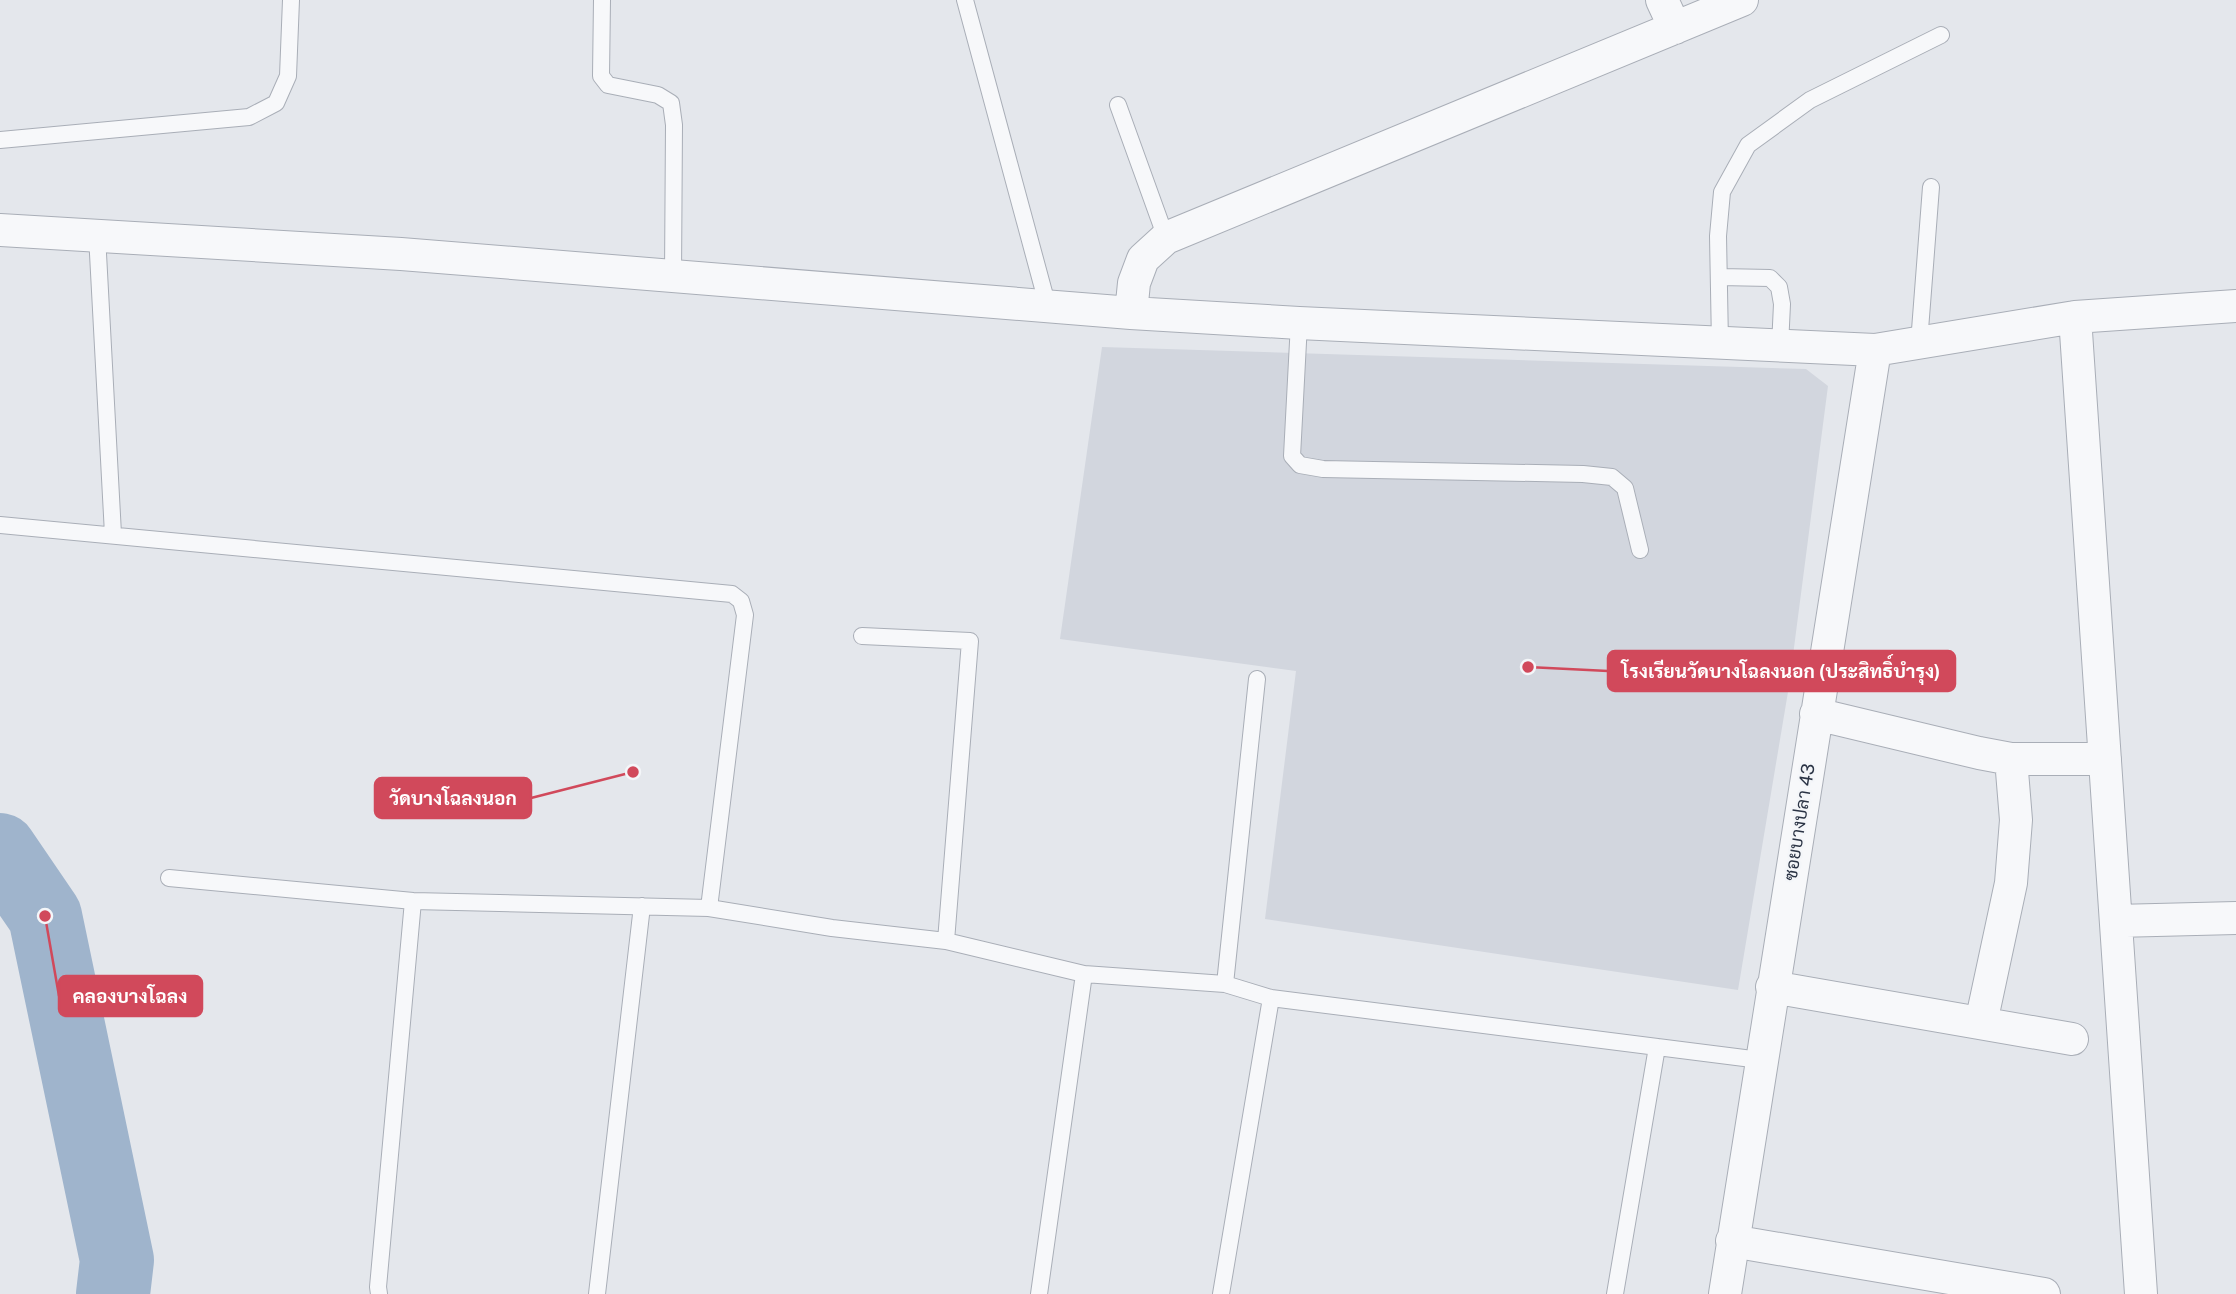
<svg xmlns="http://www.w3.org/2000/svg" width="2236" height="1294" font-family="'Public Sans',Sarabun,sans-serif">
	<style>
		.built { fill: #d2d6de }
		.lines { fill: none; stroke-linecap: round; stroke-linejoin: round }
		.river { stroke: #9fb4cc; stroke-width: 74 }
		.lane-casing { stroke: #a9aeb7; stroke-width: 18 }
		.street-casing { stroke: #a9aeb7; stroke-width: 34 }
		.lane { stroke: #f7f8fa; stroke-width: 16 }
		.street { stroke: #f7f8fa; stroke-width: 32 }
		.labels { text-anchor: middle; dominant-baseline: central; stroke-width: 5; stroke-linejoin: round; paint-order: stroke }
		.street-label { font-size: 18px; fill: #2b3445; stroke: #f4f6f9 }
		.leader { fill: none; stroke: #d1495b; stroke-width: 2.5 }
		.callout-dot { fill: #d1495b; stroke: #f4f6f9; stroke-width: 2.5 }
		.callout { fill: #d1495b; stroke: #d1495b; stroke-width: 2.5 }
		.callout-label { font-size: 19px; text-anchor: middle; font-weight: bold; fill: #fff }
	</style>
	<rect width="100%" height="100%" fill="#e4e7ec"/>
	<path class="built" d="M 1102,347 L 1806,369 L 1828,386 L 1789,686 L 1738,990 L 1265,919 L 1296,671 L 1060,639 Z"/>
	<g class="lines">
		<path class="river" d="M 0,850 L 45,916 L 117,1260 L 113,1294"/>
		<defs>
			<path id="lane" d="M 602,0 L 601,76 L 608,85 L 658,95 L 671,103 L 674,125 L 673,276
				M 965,0 L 1048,307
				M 1118,105 L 1166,238
				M 0,140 L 249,117 L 276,103 L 288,76 L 291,0
				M 97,235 L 113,534
				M 1720,277 L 1770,278 L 1779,287 L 1782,304 L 1780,346
				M 1299,323 L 1292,456 L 1300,465 L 1323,469 L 1583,474 L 1612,477 L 1625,488 L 1640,550
				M 1720,343 L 1718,236 L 1722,192 L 1748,145 L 1810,100 L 1941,35
				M 1919,343 L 1931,187
				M 0,525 L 732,594 L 741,601 L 745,615 L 709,908
				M 862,636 L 970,641 L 946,941
				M 169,878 L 413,901 L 709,908 L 832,928 L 946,941 L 1084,974 L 1225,984 L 1271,998 L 1760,1060
				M 1225,984 L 1257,679
				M 379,1294 L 378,1287 L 413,901
				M 597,1294 L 642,906
				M 1039,1294 L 1084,974
				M 1221,1294 L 1271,998
				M 1615,1294 L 1657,1047"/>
			<path id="street" d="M 1662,0 L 1675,28
				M 0,230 L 401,254 L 1131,313 L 1299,323 L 1875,350 L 2075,317 L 2236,306
				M 1131,313 L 1134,283 L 1143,259 L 1166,238 L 1742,0
				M 2075,317 L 2141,1294
				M 1816,714 L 1979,753 L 2011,759 L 2105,759
				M 2116,921 L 2236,918
				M 1772,987 L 2072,1039
				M 1981,1023 L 2011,883 L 2016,820 L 2011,759
				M 1732,1241 L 2044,1294
				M 1725,1294 L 1875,350"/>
		</defs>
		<use href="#lane" class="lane-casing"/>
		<use href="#street" class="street-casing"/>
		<use href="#lane" class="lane"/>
		<use href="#street" class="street"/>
	</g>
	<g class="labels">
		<g class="street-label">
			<text transform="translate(1799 822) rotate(-81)">ซอยบางปลา 43</text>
		</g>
	</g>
	<path class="leader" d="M1528 667L1608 671M633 772L531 798M45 916L59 996"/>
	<g class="callout-dot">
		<circle cx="1528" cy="667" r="7"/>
		<circle cx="633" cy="772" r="7"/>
		<circle cx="45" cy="916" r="7"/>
	</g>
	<g class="callout">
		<rect x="1608" y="651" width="347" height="40" rx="7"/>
		<rect x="375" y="778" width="156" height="40" rx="7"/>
		<rect x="59" y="976" width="143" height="40" rx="7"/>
	</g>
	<g class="callout-label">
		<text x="1781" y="678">โรงเรียนวัดบางโฉลงนอก (ประสิทธิ์บำรุง)</text>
		<text x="453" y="805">วัดบางโฉลงนอก</text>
		<text x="130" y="1003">คลองบางโฉลง</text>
	</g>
</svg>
